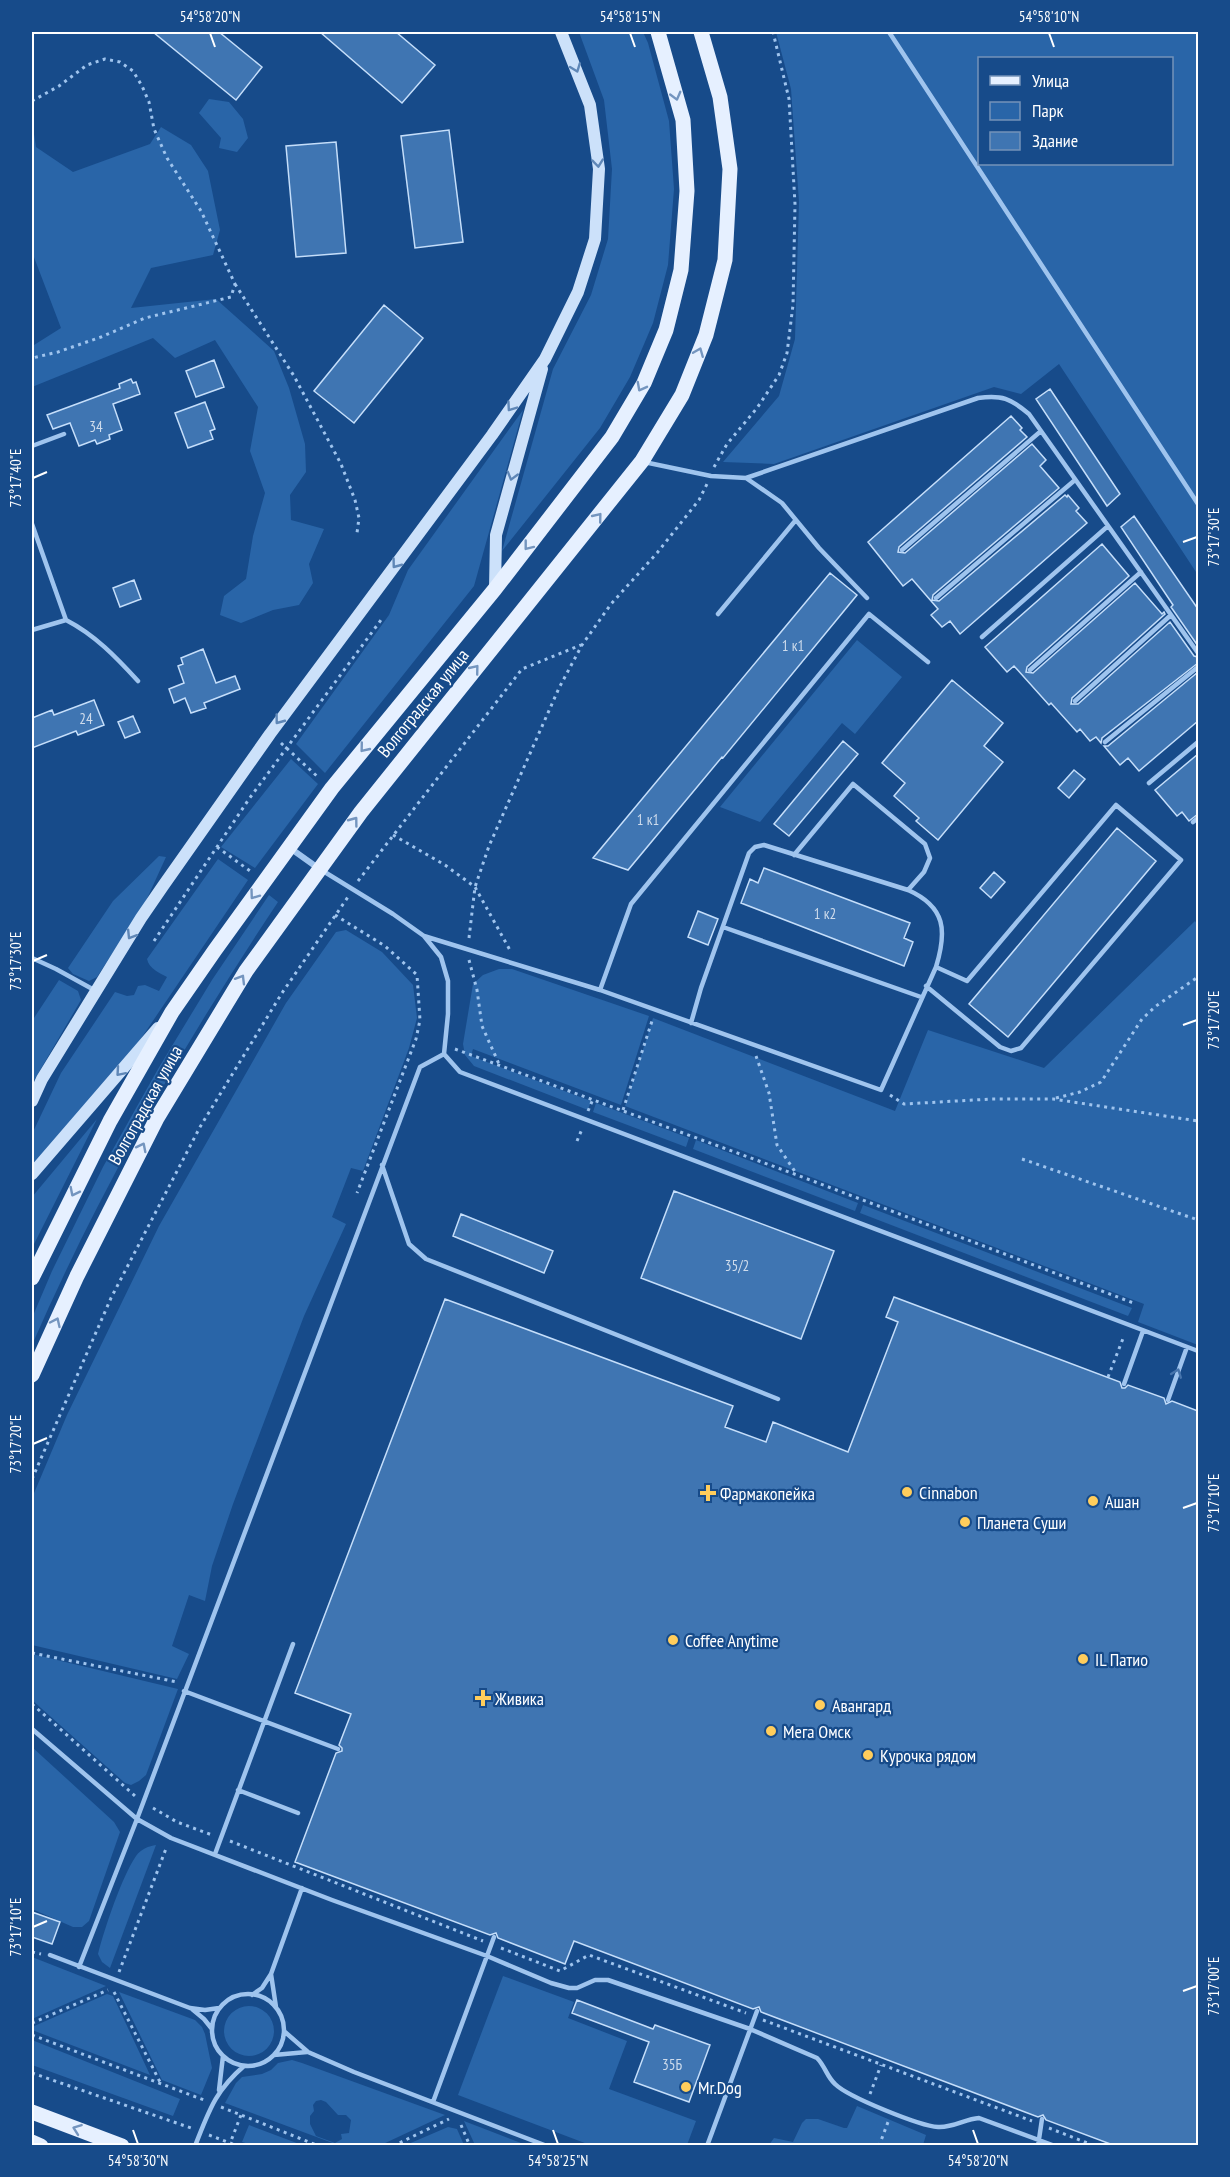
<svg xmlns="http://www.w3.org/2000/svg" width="1230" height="2177" font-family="'PT Sans Narrow',sans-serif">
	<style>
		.green { fill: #2965a8; fill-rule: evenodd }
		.building { fill: #3f75b2; stroke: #c5defa; stroke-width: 1.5 }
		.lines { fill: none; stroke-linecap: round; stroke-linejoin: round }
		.path { stroke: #9fc4ee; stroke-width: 3; stroke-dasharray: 3 4.5; stroke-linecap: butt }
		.lane { stroke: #9fc4ee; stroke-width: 4.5 }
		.street { stroke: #9fc4ee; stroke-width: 6 }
		.secondary { stroke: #cce1fa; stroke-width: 12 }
		.primary { stroke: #e6f0ff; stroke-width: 15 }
		.oneway { stroke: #5f87b7 }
		.oneway2 { stroke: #7495bf }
		.oneway3 { stroke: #4775ad }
		.ticks { fill: none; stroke: #fff; stroke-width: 2 }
		.poi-dot { fill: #ffcd5c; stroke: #174b8a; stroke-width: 2 }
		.labels { text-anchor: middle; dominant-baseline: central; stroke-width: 4.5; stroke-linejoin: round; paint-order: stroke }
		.number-label { font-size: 15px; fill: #cfdcec }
		.street-label { font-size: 18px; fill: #fff; stroke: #174b8a }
		.poi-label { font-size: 18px; fill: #fff; stroke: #174b8a; text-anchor: start }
		.neatline { fill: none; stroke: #fff; stroke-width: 2 }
		.ticks-label { font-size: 15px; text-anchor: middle; fill: #fff }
	</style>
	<rect width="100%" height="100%" fill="#174b8a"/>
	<path class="green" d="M 579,32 L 643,32 L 648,43 L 669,121 L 674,189 L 668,265 L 653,323 L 630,377 L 600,428 L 502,551 L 553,369 L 591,295 L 608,239 L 612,169 L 604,100 Z
		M 776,32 L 1198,32 L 1198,575 L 1059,364 L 1021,394 L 994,387 L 774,464 L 723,462 L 779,396 L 795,339 L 799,202 L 791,89 ZM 980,58 L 1172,58 L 1172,164 L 980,164 Z
		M 209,99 L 229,102 L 243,119 L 248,138 L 237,152 L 219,148 L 221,138 L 199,113 Z
		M 32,121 L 36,147 L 73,172 L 150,144 L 161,127 L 191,145 L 208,171 L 220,230 L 213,255 L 151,268 L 131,308 L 216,299 L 274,351 L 289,388 L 305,444 L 306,472 L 290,495 L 291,520 L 324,529 L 309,564 L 313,583 L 299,605 L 273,610 L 241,623 L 220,615 L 224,596 L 246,579 L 253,536 L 265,493 L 250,451 L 258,407 L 215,340 L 175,358 L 153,338 L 32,387 L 32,344 L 34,345 L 61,328 L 32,252 Z
		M 523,410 L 474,586 L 325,773 L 296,744 L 389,615 L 408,570 Z
		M 857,640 L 902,677 L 855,734 L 842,723 L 760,822 L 720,807 Z
		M 291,759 L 318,784 L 255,868 L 221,847 Z
		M 159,856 L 166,857 L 145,903 L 97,977 L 89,981 L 73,974 L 68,968 L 113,901 Z
		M 218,859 L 248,880 L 138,1043 L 32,1168 L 32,1134 L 61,1073 L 115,992 L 127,996 L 134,995 L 138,986 L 145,985 L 159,991 L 167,977 C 160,973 149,969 147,959 Z
		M 269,895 L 278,902 C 184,1043 100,1189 32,1345 L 32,1318 L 52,1271 L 103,1167 L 158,1069 L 212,980 Z
		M 1195,921 L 1198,926 L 1198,1345 L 1138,1322 L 1144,1304 L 625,1106 L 653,1018 L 895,1111 L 928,1030 L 1044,1068 Z
		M 346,930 L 382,952 L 413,985 L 417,1018 L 409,1048 L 363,1171 L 351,1168 L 332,1217 L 346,1224 L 304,1316 L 233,1504 L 212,1566 L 205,1601 L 189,1595 L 172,1646 L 189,1654 L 177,1679 L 32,1645 L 32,1498 L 67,1415 L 159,1226 L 286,1003 L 336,932 Z
		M 499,969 L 512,969 L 649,1016 L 621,1105 L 473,1049 L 471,1056 L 591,1101 L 588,1110 L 474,1066 L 465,1055 L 463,1044 L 473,984 L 483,975 Z
		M 59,980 L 78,991 L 81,1000 L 32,1084 L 32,1021 Z
		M 596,1103 L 689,1138 L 686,1147 L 593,1112 Z
		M 97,1119 L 32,1248 L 32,1197 Z
		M 696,1140 L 858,1203 L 855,1211 L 693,1149 Z
		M 863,1205 L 1132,1308 L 1128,1316 L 860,1213 Z
		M 32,1654 L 178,1689 L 146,1775 L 139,1781 L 131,1785 L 125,1783 L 32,1700 Z
		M 32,1747 L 114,1822 L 120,1832 L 89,1921 L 82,1927 L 73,1927 L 32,1909 Z
		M 156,1845 L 110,1968 L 102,1962 L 98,1954 C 104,1930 122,1876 136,1856 C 141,1849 149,1846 156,1845 Z
		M 32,1957 L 106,1986 L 32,2019 Z
		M 503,1976 L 574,2002 L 568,2018 L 627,2041 L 609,2089 L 696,2121 L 687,2145 L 590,2145 L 458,2095 Z
		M 119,1992 L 195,2020 L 202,2027 L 205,2034 L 212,2068 L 201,2095 L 162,2080 Z
		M 107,1994 L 113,1996 L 150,2075 L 32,2030 L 32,2027 Z
		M224 2031a25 25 0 1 1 50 0a25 25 0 1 1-50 0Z
		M 32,2040 L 180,2099 L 173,2116 L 32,2065 Z
		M 292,2060 L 302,2063 L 445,2115 L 381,2145 L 338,2145 L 225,2103 L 236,2083 L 242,2077 L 262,2074 L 271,2070 L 278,2063 ZM 321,2100 L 326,2102 L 338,2115 L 346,2115 L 351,2120 L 349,2133 L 341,2134 L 342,2139 L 335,2143 L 316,2136 L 310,2124 L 310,2116 L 314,2111 L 313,2105 L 316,2101 Z
		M 857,2106 L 926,2135 L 923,2145 L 769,2145 L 774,2138 L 793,2142 L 802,2123 L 806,2119 L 818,2119 L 844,2128 L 847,2128 Z
		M 464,2121 L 526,2145 L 475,2145 Z
		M 249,2125 L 302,2145 L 252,2145 L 242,2142 Z
		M 448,2127 L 457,2129 L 464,2145 L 406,2145 Z"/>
	<path class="building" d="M 153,32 L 219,32 L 262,67 L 236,100 Z
		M 320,32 L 396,32 L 435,65 L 402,103 Z
		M 449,130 L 463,242 L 415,248 L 401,136 Z
		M 336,142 L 346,253 L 296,257 L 286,146 Z
		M 384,305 L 423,338 L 354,423 L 314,391 Z
		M 214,360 L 224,387 L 196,397 L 186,371 Z
		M 131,379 L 133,383 L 136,382 L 140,394 L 113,404 L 122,430 L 109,435 L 110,439 L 97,444 L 95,440 L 79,446 L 70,423 L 53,429 L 47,415 L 120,388 L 119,384 Z
		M 1050,389 L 1120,494 L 1107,506 L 1036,399 Z
		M 205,402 L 215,429 L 210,431 L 213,439 L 188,448 L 175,413 Z
		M 1011,416 L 1022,428 L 1020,430 L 1027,437 L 899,547 L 898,552 L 905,553 L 1032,444 L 1046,460 L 1040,466 L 1059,488 L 933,595 L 932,600 L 939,601 L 1065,495 L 1067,497 L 1068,495 L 1079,508 L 1076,511 L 1087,523 L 960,634 L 950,621 L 942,627 L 931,615 L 938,609 L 912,579 L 903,586 L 868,542 Z
		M 1134,516 L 1198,609 L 1198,646 L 1171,607 L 1173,605 L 1121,527 Z
		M 1102,544 L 1129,576 L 1027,667 L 1026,672 L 1033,673 L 1135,583 L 1162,614 L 1164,612 L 1165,614 L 1072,698 L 1071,704 L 1078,704 L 1170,622 L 1194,656 L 1198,657 L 1198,663 L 1102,738 L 1101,743 L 1096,737 L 1090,741 L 1080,729 L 1077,732 L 1051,703 L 1049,705 L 1014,666 L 1007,672 L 985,647 Z
		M 830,573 L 857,595 L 723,758 L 722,757 L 628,870 L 593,858 Z
		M 134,580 L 141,599 L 120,607 L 113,588 Z
		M 203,649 L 216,683 L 235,676 L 240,689 L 204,703 L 206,708 L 191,713 L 185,698 L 174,703 L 169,689 L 184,683 L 178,666 L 183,664 L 181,658 Z
		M 1198,672 L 1198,721 L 1139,771 L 1128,758 L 1120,765 L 1104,746 L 1108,746 Z
		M 952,680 L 1003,723 L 984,746 L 1003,762 L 938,840 L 916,821 L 919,818 L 894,796 L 905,783 L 882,763 Z
		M 94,700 L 104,725 L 78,735 L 76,731 L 32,748 L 32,718 L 52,710 L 54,715 Z
		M 133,716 L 140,732 L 125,738 L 118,722 Z
		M 843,741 L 858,754 L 789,836 L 774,824 Z
		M 1198,754 L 1198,814 L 1189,821 L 1182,812 L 1177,816 L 1155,790 Z
		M 1074,770 L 1085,779 L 1069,798 L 1058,788 Z
		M 1117,828 L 1156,861 L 1008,1037 L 969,1004 Z
		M 764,868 L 910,923 L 904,938 L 913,942 L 904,966 L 741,903 L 750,879 L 758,883 Z
		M 994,872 L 1005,882 L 991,898 L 980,888 Z
		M 698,911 L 718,919 L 708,945 L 688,937 Z
		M 674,1191 L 834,1251 L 801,1339 L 641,1278 Z
		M 461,1214 L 553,1251 L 544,1273 L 453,1236 Z
		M 894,1297 L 1120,1382 L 1122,1388 L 1125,1388 L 1128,1385 L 1164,1398 L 1166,1404 L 1172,1401 L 1198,1411 L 1198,2145 L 1113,2145 L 1046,2120 L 1043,2115 L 1038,2117 L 761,2012 L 759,2007 L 753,2009 L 574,1941 L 565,1964 L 498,1938 L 496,1933 L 490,1935 L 295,1862 L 336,1753 L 342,1751 L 342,1748 L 339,1745 L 351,1714 L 295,1693 L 445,1299 L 733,1406 L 725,1427 L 766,1442 L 773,1422 L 848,1452 L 898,1322 L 886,1317 Z
		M 32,1912 L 60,1922 L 52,1944 L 32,1937 Z
		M 577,2000 L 653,2029 L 655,2025 L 710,2045 L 689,2102 L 634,2082 L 649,2042 L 572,2013 Z"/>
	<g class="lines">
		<path class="path" d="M 32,101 L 59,86 L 87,65 L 105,59 L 120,62 L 133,71 L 142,86 L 149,102 L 154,129 L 167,158 L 201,211 L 235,284 L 231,297 L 145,318 L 101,337 L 58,352 L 32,358
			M 235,284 L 294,376 L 341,464 L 355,500 L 359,518 L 357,533
			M 714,467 L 727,444 L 757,408 L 779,375 L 787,353 L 793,305 L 795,204 L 789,99 L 773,32
			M 281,743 L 319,778
			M 393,835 L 445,865 L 475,887 L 511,952
			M 217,847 L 250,871
			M 358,881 L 522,669 L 581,645
			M 335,915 L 385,946 L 417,975 L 420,1020 L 416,1039 L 357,1193
			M 469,938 L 475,887 L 489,846 L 559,688 L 582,645 L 611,604 L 657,553 L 699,500 L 707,484
			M 154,941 L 249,799 L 381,620
			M 469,960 L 477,990 L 482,1026 L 499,1064
			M 455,1049 L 797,1175 L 1136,1304
			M 756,1056 L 769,1093 L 777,1145 L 796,1173
			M 890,1095 L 904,1104 L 992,1099 L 1053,1099 L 1198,1121
			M 1056,1098 L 1080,1092 L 1101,1082 L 1142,1019 L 1156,1006 L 1198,977
			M 623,1110 L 653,1018
			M 588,1111 L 593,1099
			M 577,1141 L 582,1129
			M 1022,1159 L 1198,1220
			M 1108,1377 L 1124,1336
			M 32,1479 L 111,1298 L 200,1127 L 282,993 L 348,897
			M 32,1653 L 177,1682
			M 32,1704 L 135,1796
			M 153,1808 L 177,1822 L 212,1835
			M 230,1841 L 483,1941
			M 501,1948 L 560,1971 L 589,1955 L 746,2013
			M 32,1952 L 41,1954
			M 119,1972 L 167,1846
			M 114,1992 L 160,2082
			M 763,2020 L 1032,2121
			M 32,2023 L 108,1990
			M 32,2035 L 204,2100
			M 32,2073 L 191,2128
			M 870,2094 L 881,2065
			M 221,2107 L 319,2146
			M 461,2125 L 470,2146
			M 1049,2128 L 1095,2146
			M 209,2135 L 238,2146
			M 229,2146 L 241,2115
			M 393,2146 L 449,2119
			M 879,2146 L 888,2122"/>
		<path class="lane" d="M 889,32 L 1198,504
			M 32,446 L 64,434
			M 644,462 L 711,476 L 746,478 L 978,398 C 1002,395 1010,398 1029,414 L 1198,653
			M 746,478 L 782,503 L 819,548 L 867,598
			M 32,524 L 66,620 L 32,630
			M 902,550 L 1041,431
			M 936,598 L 1075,480
			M 718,614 L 795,521
			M 66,620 C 95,635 116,657 138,681
			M 982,637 L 1108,526
			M 1030,670 L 1141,572
			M 1075,701 L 1171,615
			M 1105,742 L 1198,667
			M 1149,783 L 1198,742
			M 1193,822 L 1198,818
			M 794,855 L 853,784 L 925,844 L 930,858 L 924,872 L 908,890
			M 323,871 L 393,914 L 424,936 L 441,957 L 448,981 L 448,1014 L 444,1054 L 460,1072 L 1198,1351
			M 723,927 L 921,997
			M 424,936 L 600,990 L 881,1090 L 936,967 C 947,931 946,907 908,890 L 764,845 L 755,847 L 749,853 L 701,988 L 691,1023
			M 32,958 L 56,969 L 96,991
			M 926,986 L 1000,1047 L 1011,1051 L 1021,1048 L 1181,860 L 1116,805 L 967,981 L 936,967
			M 600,990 L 631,904 L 869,614 L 928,662
			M 382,1165 L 409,1244 L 426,1259 L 778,1399
			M 1124,1384 L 1143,1331
			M 1168,1400 L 1187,1347
			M 184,1691 L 338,1749
			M 32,1729 L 137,1819 L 171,1838 L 332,1900 L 487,1956 L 551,1983 L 569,1988 L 577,1988 L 595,1980 L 608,1980 L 750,2029 L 817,2058 C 825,2066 827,2077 835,2084 C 848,2097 920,2126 938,2127 C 953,2128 965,2119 979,2118 L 1055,2146
			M 238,1790 L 298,1813
			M 215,1854 L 293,1644
			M 50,1955 L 190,2008 L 205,2010 L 219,2008
			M 79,1967 L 137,1819 L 420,1067 L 444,1054
			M 271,1974 L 276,2007
			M212 2030a36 36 0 1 1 72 0a36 36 0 1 1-72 0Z
			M 252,1995 L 262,1988 L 271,1974 L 302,1888
			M 192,2009 L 204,2019 L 212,2029
			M 285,2032 L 308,2052 L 354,2072 L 547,2146
			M 274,2055 L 307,2052
			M 219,2090 L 223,2056
			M 433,2102 L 494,1937
			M 195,2146 C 209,2111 215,2091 244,2066
			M 707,2146 L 757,2011
			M 1038,2146 L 1042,2119"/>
		<path class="street" d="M 290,848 L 318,868"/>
		<path class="secondary" d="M 495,589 L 496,535 L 542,369
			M 32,1101 L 42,1079 L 141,918 L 163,886 L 270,734 L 492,435 L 545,359 L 578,292 L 595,239 L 599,169 L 590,105 L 561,32
			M 32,1174 L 158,1028"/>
		<path class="primary" d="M 32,1278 L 110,1121 L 172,1012 L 215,950 L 332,788 L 495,589 L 612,437 L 644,383 L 666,330 L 681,270 L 687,191 L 683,120 L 658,32
			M 32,1375 L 77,1276 L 157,1118 L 246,971 L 361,812 L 642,461 L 682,395 L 706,335 L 725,260 L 730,169 L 720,97 L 701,32
			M 32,2112 L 122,2146
			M 32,2142 L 41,2146"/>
	</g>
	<defs><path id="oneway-chevron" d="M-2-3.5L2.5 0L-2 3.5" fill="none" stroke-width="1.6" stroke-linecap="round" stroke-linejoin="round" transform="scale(1.5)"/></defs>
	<g class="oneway">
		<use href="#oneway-chevron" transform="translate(576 68) rotate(69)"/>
		<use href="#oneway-chevron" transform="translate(598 163) rotate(84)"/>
		<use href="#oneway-chevron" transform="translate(511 407) rotate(125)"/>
		<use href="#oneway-chevron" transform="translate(512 476) rotate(106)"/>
		<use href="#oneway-chevron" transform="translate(396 564) rotate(127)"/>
		<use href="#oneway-chevron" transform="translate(279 720) rotate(127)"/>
		<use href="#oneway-chevron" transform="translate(131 935) rotate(122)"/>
		<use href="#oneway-chevron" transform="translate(120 1072) rotate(131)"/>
	</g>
	<g class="oneway2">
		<use href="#oneway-chevron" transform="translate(676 96) rotate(75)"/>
		<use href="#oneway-chevron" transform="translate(699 352) rotate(-68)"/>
		<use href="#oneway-chevron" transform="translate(641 387) rotate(118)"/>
		<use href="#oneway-chevron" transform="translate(598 517) rotate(-51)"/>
		<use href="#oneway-chevron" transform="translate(528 546) rotate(128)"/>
		<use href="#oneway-chevron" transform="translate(475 669) rotate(-51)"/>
		<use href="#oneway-chevron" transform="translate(364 748) rotate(129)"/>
		<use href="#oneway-chevron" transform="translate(354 821) rotate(-53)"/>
		<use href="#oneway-chevron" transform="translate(254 895) rotate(126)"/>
		<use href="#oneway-chevron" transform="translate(241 979) rotate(-59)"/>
		<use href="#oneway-chevron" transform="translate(142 1147) rotate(-63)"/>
		<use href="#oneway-chevron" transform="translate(74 1192) rotate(117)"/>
		<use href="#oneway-chevron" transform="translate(56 1322) rotate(-65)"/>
		<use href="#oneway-chevron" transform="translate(77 2129) rotate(-160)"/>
	</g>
	<use class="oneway3" href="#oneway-chevron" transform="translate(1177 1373) rotate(-69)"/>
	<path class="ticks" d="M 210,33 L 215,47M 630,33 L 635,47M 1049,33 L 1054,47M 33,478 L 47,472M 1183,542 L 1197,537M 33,961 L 47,955M 1183,1025 L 1197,1020M 33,1444 L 47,1438M 1183,1508 L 1197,1503M 33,1927 L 47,1921M 1183,1991 L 1197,1986M 133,2130 L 138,2144M 553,2130 L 558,2144M 973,2130 L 978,2144"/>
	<g class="poi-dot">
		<circle cx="907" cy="1492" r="6"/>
		<path d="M705 1484h6v6h6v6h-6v6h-6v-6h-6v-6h6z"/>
		<circle cx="1093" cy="1501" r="6"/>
		<circle cx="965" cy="1522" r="6"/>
		<circle cx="673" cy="1640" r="6"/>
		<circle cx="1083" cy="1659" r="6"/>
		<path d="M480 1689h6v6h6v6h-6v6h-6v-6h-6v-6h6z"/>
		<circle cx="820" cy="1705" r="6"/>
		<circle cx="771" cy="1731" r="6"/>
		<circle cx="868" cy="1755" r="6"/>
		<circle cx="686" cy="2087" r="6"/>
	</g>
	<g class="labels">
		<g class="number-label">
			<text x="96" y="426">34</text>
			<text x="793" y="645">1 к1</text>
			<text x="86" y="718">24</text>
			<text x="648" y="819">1 к1</text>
			<text x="825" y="913">1 к2</text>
			<text x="737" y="1265">35/2</text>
			<text x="672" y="2064">35Б</text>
		</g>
		<g class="street-label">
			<text transform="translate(423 703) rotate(-51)">Волгоградская улица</text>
			<text transform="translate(145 1105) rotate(-61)">Волгоградская улица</text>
		</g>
		<g class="poi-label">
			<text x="919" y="1492">Cinnabon</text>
			<text x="720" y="1493">Фармакопейка</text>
			<text x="1105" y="1501">Ашан</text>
			<text x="977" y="1522">Планета Суши</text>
			<text x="685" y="1640">Coffee Anytime</text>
			<text x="1095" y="1659">IL Патио</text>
			<text x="495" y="1698">Живика</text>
			<text x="832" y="1705">Авангард</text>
			<text x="783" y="1731">Мега Омск</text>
			<text x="880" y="1755">Курочка рядом</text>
			<text x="698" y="2087">Mr.Dog</text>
		</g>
	</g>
	<rect width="1230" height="2177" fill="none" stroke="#174b8a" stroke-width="66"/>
	<rect x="978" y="57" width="195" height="108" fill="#174b8a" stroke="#7493b9" stroke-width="1.5"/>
	<rect x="990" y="76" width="30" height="9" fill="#e6f0ff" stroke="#7493b9" stroke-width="1.5"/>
	<text x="1032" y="87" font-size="18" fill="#ffffff">Улица</text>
	<rect x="990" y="102" width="30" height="18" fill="#2965a8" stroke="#7493b9" stroke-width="1.5"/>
	<text x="1032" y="117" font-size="18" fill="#ffffff">Парк</text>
	<rect x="990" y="132" width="30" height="18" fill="#3f75b2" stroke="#7493b9" stroke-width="1.5"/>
	<text x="1032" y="147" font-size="18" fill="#ffffff">Здание</text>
	<rect x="33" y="33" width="1164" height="2111" class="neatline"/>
	<g class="ticks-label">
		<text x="210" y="22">54°58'20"N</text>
		<text x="630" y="22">54°58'15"N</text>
		<text x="1049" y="22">54°58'10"N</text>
		<text transform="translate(16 478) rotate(-90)" y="5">73°17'40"E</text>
		<text transform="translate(1214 537) rotate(-90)" y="5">73°17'30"E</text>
		<text transform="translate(16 961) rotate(-90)" y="5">73°17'30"E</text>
		<text transform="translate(1214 1020) rotate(-90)" y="5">73°17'20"E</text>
		<text transform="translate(16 1444) rotate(-90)" y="5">73°17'20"E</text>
		<text transform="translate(1214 1503) rotate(-90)" y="5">73°17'10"E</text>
		<text transform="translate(16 1927) rotate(-90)" y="5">73°17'10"E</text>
		<text transform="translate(1214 1986) rotate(-90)" y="5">73°17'00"E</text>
		<text x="138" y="2166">54°58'30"N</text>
		<text x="558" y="2166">54°58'25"N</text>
		<text x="978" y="2166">54°58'20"N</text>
	</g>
</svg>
